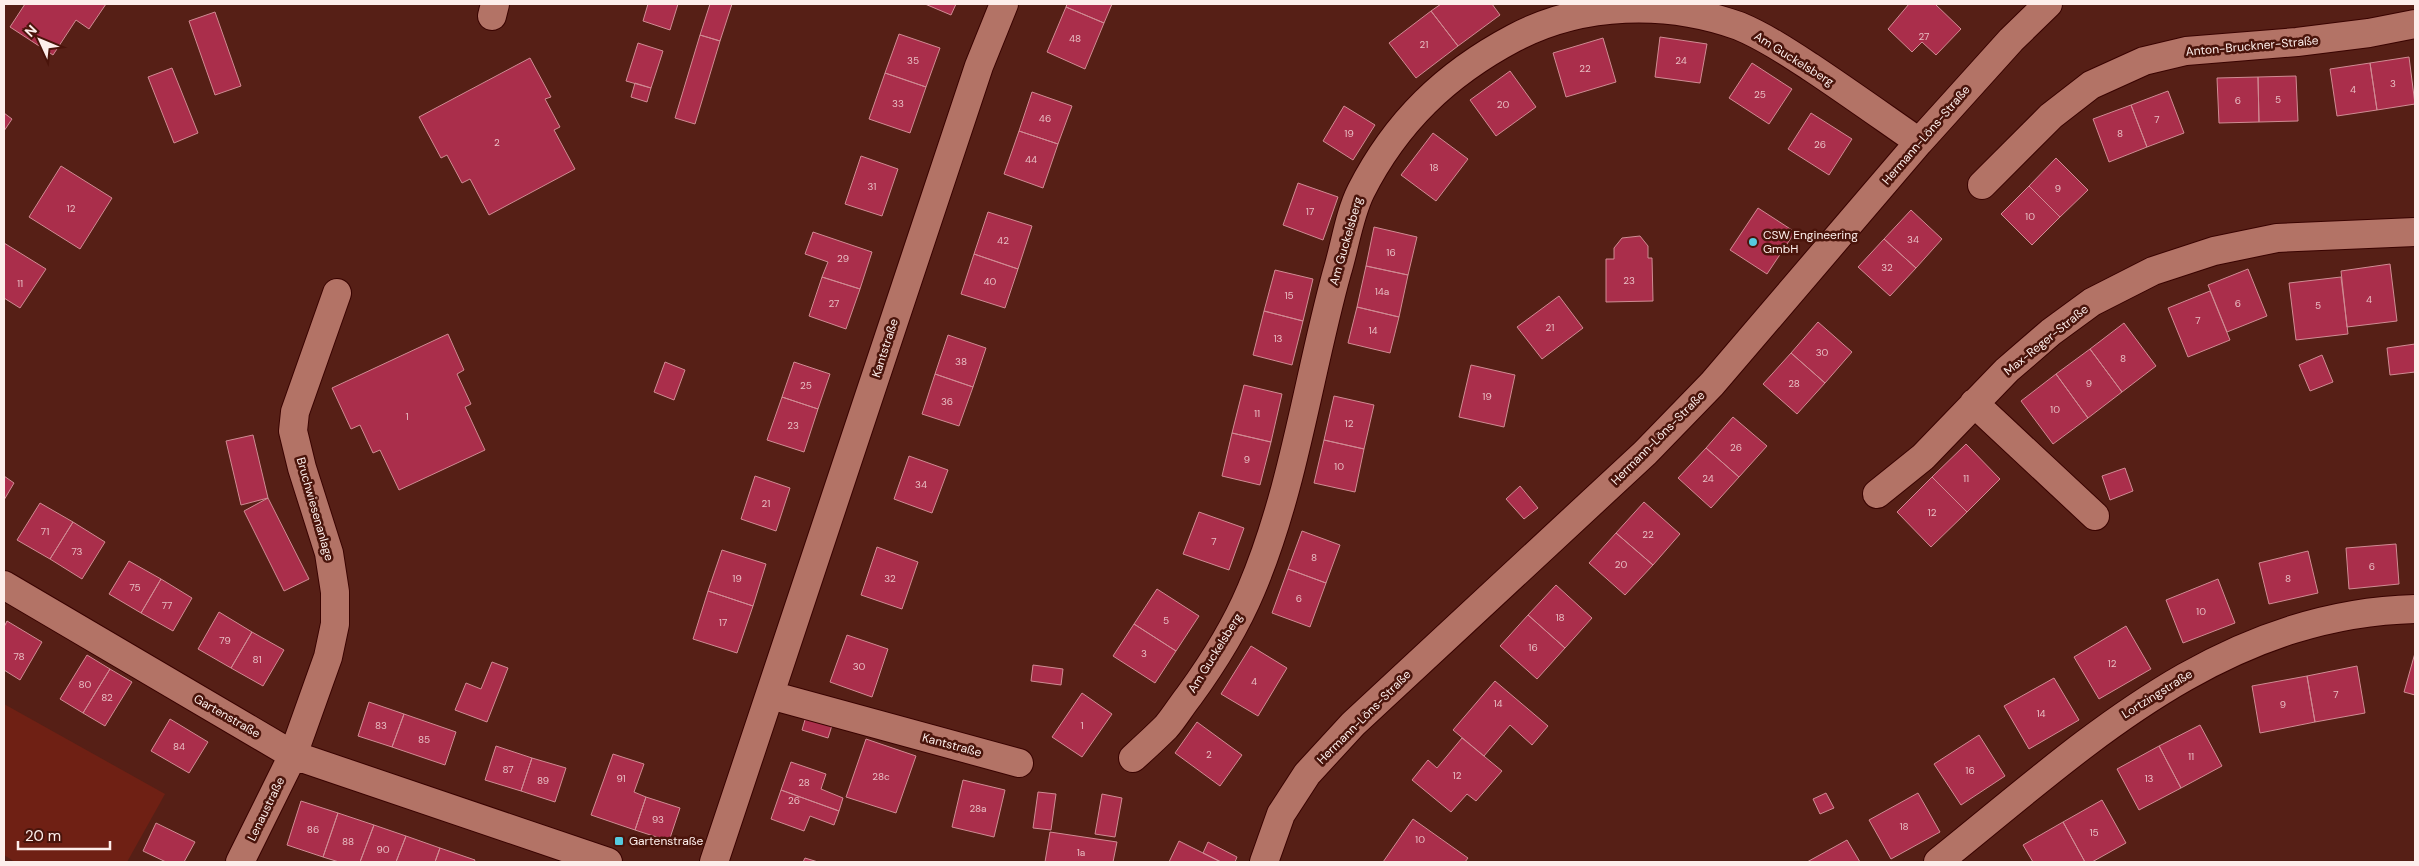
<svg xmlns="http://www.w3.org/2000/svg" width="2419" height="866" font-family="'DM Sans',sans-serif">
	<style>
		.green { fill: #6f2014 }
		.building { fill: #aa2e4b; stroke: #d08b93 }
		.lines { fill: none; stroke-linecap: round; stroke-linejoin: round }
		.minor-casing { stroke: #390300; stroke-width: 30 }
		.minor { stroke: #b37366; stroke-width: 28 }
		.poi-dot { fill: #55cadf; stroke: #4a140b; stroke-width: 2 }
		.labels { text-anchor: middle; dominant-baseline: central; stroke-width: 5; stroke-linejoin: round; paint-order: stroke }
		.number-label { font-size: 10px; fill: #e8bec3 }
		.street-label { font-size: 12px; fill: #fdeeeb; stroke: #4a140b }
		.poi-label { font-size: 12px; fill: #fdeeeb; stroke: #4a140b; text-anchor: start }
	</style>
	<rect width="100%" height="100%" fill="#561f16"/>
	<path class="green" d="M 4,704 L 165,794 L 127,862 L 15,862 L 4,855 Z"/>
	<path class="building" d="M 25,4 L 106,4 L 89,29 L 76,20 L 53,55 L 10,27 Z
		M 648,4 L 678,4 L 670,30 L 643,21 Z
		M 710,4 L 732,4 L 720,41 L 700,35 Z
		M 925,4 L 956,4 L 951,15 Z
		M 1067,4 L 1112,4 L 1104,23 L 1066,7 Z
		M 1441,4 L 1492,4 L 1500,15 L 1458,46 L 1431,11 Z
		M 1909,4 L 1935,4 L 1961,29 L 1936,55 L 1922,42 L 1912,52 L 1888,29 Z
		M 1066,7 L 1104,23 L 1085,69 L 1047,52 Z
		M 1431,11 L 1458,46 L 1416,78 L 1389,43 Z
		M 215,12 L 241,86 L 215,95 L 189,21 Z
		M 899,34 L 940,48 L 926,87 L 885,73 Z
		M 700,35 L 720,41 L 695,124 L 675,118 Z
		M 1660,37 L 1707,44 L 1700,83 L 1655,77 Z
		M 1603,38 L 1616,82 L 1566,97 L 1553,53 Z
		M 638,43 L 663,51 L 651,88 L 626,81 Z
		M 2409,57 L 2415,104 L 2377,110 L 2370,63 Z
		M 530,58 L 551,97 L 545,99 L 560,127 L 554,130 L 575,169 L 489,215 L 470,179 L 462,183 L 447,155 L 441,158 L 419,117 Z
		M 1752,63 L 1792,89 L 1769,124 L 1729,98 Z
		M 2370,63 L 2377,110 L 2337,116 L 2330,69 Z
		M 172,68 L 198,133 L 174,143 L 148,77 Z
		M 1510,71 L 1536,107 L 1496,136 L 1470,100 Z
		M 885,73 L 926,87 L 910,133 L 869,119 Z
		M 2296,76 L 2298,121 L 2259,122 L 2258,77 Z
		M 2258,77 L 2259,122 L 2219,123 L 2217,78 Z
		M 635,83 L 651,88 L 647,102 L 631,97 Z
		M 2168,91 L 2184,133 L 2147,147 L 2131,105 Z
		M 1032,92 L 1072,106 L 1058,144 L 1019,131 Z
		M 2131,105 L 2147,147 L 2109,162 L 2093,119 Z
		M 1344,106 L 1375,125 L 1353,160 L 1323,141 Z
		M 4,113 L 12,119 L 4,131 Z
		M 1811,113 L 1852,139 L 1829,175 L 1788,149 Z
		M 1019,131 L 1058,144 L 1043,188 L 1004,174 Z
		M 1433,133 L 1468,159 L 1436,201 L 1401,175 Z
		M 861,156 L 898,169 L 882,216 L 845,204 Z
		M 2056,158 L 2088,190 L 2060,217 L 2029,186 Z
		M 61,166 L 112,198 L 80,249 L 29,217 Z
		M 1298,183 L 1338,197 L 1323,240 L 1283,225 Z
		M 2029,186 L 2060,217 L 2032,245 L 2001,214 Z
		M 1758,208 L 1795,232 L 1767,274 L 1730,250 Z
		M 1911,210 L 1942,239 L 1916,268 L 1884,239 Z
		M 988,212 L 1032,226 L 1018,269 L 974,254 Z
		M 1374,227 L 1417,237 L 1408,275 L 1366,266 Z
		M 813,232 L 872,252 L 860,289 L 822,277 L 828,262 L 805,254 Z
		M 1640,236 L 1648,246 L 1648,258 L 1652,258 L 1653,301 L 1606,302 L 1606,259 L 1614,259 L 1614,248 L 1622,238 Z
		M 1884,239 L 1916,268 L 1890,296 L 1858,267 Z
		M 4,243 L 46,269 L 20,308 L 4,298 Z
		M 974,254 L 1018,269 L 1005,308 L 961,294 Z
		M 2390,264 L 2397,321 L 2347,327 L 2341,271 Z
		M 1366,266 L 1408,275 L 1399,317 L 1357,307 Z
		M 2248,269 L 2267,316 L 2227,332 L 2208,285 Z
		M 1275,270 L 1313,279 L 1303,321 L 1264,311 Z
		M 822,277 L 860,289 L 846,329 L 809,316 Z
		M 2341,277 L 2348,334 L 2296,340 L 2289,283 Z
		M 2210,291 L 2230,340 L 2188,357 L 2168,308 Z
		M 1559,296 L 1583,328 L 1542,359 L 1517,327 Z
		M 1357,307 L 1399,317 L 1390,353 L 1348,343 Z
		M 1264,311 L 1303,321 L 1292,365 L 1253,355 Z
		M 1818,322 L 1852,352 L 1825,383 L 1791,353 Z
		M 2124,323 L 2156,366 L 2122,392 L 2090,349 Z
		M 448,334 L 464,370 L 457,374 L 471,404 L 465,407 L 485,450 L 399,490 L 380,450 L 373,453 L 360,425 L 351,429 L 332,388 Z
		M 948,335 L 986,348 L 973,387 L 935,374 Z
		M 2415,344 L 2415,372 L 2390,375 L 2387,348 Z
		M 2090,349 L 2122,392 L 2088,418 L 2056,374 Z
		M 1791,353 L 1825,383 L 1797,414 L 1763,384 Z
		M 2322,355 L 2333,382 L 2310,391 L 2299,365 Z
		M 665,362 L 685,370 L 674,400 L 654,392 Z
		M 794,362 L 830,374 L 818,409 L 782,397 Z
		M 1471,365 L 1515,375 L 1504,427 L 1459,417 Z
		M 935,374 L 973,387 L 959,426 L 922,414 Z
		M 2056,374 L 2088,418 L 2053,444 L 2021,401 Z
		M 1244,385 L 1282,394 L 1271,442 L 1232,433 Z
		M 1334,396 L 1374,405 L 1364,449 L 1324,440 Z
		M 782,397 L 818,409 L 804,452 L 767,440 Z
		M 1733,417 L 1767,446 L 1739,477 L 1706,448 Z
		M 1232,433 L 1271,442 L 1260,485 L 1222,476 Z
		M 253,435 L 268,498 L 241,505 L 226,441 Z
		M 1324,440 L 1364,449 L 1355,492 L 1314,483 Z
		M 1966,444 L 2000,479 L 1967,512 L 1932,477 Z
		M 1706,448 L 1739,477 L 1711,508 L 1678,478 Z
		M 909,456 L 948,470 L 932,513 L 894,499 Z
		M 2125,468 L 2133,491 L 2110,500 L 2102,476 Z
		M 4,476 L 14,483 L 4,500 Z
		M 755,476 L 790,488 L 776,531 L 741,519 Z
		M 1932,477 L 1967,512 L 1931,547 L 1897,512 Z
		M 1520,486 L 1538,508 L 1524,519 L 1506,499 Z
		M 268,498 L 309,579 L 284,591 L 244,511 Z
		M 1644,502 L 1680,534 L 1653,565 L 1616,533 Z
		M 40,503 L 73,522 L 50,559 L 17,540 Z
		M 1199,512 L 1244,528 L 1229,570 L 1183,554 Z
		M 73,522 L 105,542 L 82,579 L 50,559 Z
		M 1302,531 L 1340,545 L 1326,583 L 1288,569 Z
		M 1616,533 L 1653,565 L 1625,595 L 1589,563 Z
		M 2396,544 L 2399,584 L 2349,589 L 2346,548 Z
		M 877,547 L 918,562 L 902,609 L 861,595 Z
		M 722,550 L 766,564 L 753,606 L 708,591 Z
		M 2308,551 L 2318,593 L 2269,604 L 2259,563 Z
		M 129,561 L 161,579 L 141,613 L 109,594 Z
		M 1288,569 L 1326,583 L 1310,627 L 1272,613 Z
		M 161,579 L 192,598 L 173,631 L 141,613 Z
		M 2218,579 L 2235,623 L 2183,643 L 2166,600 Z
		M 1556,585 L 1592,618 L 1565,648 L 1528,615 Z
		M 1157,589 L 1199,616 L 1176,651 L 1134,624 Z
		M 708,591 L 753,606 L 737,653 L 693,639 Z
		M 219,612 L 252,632 L 231,668 L 198,649 Z
		M 1528,615 L 1565,648 L 1537,679 L 1500,646 Z
		M 7,621 L 42,642 L 20,680 L 4,670 L 4,627 Z
		M 1134,624 L 1176,651 L 1155,683 L 1113,656 Z
		M 2126,626 L 2151,669 L 2099,699 L 2074,657 Z
		M 252,632 L 284,650 L 263,686 L 231,668 Z
		M 847,635 L 888,649 L 872,697 L 830,682 Z
		M 1251,646 L 1287,668 L 1258,716 L 1221,694 Z
		M 2415,653 L 2415,695 L 2404,692 Z
		M 87,655 L 110,669 L 83,713 L 60,699 Z
		M 492,662 L 508,668 L 487,722 L 455,710 L 466,683 L 481,689 Z
		M 1033,665 L 1063,669 L 1061,685 L 1031,681 Z
		M 2357,666 L 2365,713 L 2315,722 L 2307,676 Z
		M 110,669 L 132,682 L 105,726 L 83,713 Z
		M 2307,676 L 2315,722 L 2260,733 L 2252,686 Z
		M 2054,678 L 2079,720 L 2029,749 L 2004,706 Z
		M 1495,681 L 1548,726 L 1532,745 L 1510,725 L 1484,756 L 1453,730 Z
		M 1082,693 L 1112,714 L 1082,757 L 1052,737 Z
		M 369,702 L 404,714 L 392,747 L 358,736 Z
		M 807,713 L 833,722 L 828,738 L 802,730 Z
		M 404,714 L 456,732 L 445,765 L 392,747 Z
		M 170,719 L 208,742 L 189,773 L 151,751 Z
		M 1197,722 L 1242,755 L 1220,786 L 1175,753 Z
		M 2200,725 L 2222,766 L 2181,788 L 2159,746 Z
		M 1979,735 L 2005,776 L 1961,805 L 1934,764 Z
		M 1462,738 L 1502,771 L 1476,801 L 1467,794 L 1451,812 L 1412,780 L 1428,760 L 1437,768 Z
		M 866,739 L 916,756 L 896,813 L 846,797 Z
		M 496,746 L 532,758 L 521,791 L 485,780 Z
		M 2159,746 L 2181,788 L 2139,810 L 2117,769 Z
		M 613,754 L 644,764 L 634,792 L 646,797 L 635,830 L 591,815 Z
		M 532,758 L 566,768 L 555,802 L 521,791 Z
		M 791,762 L 826,774 L 821,789 L 843,798 L 839,811 L 781,790 Z
		M 963,780 L 1005,790 L 994,837 L 952,827 Z
		M 781,790 L 839,811 L 834,825 L 810,816 L 804,831 L 771,819 Z
		M 1038,792 L 1056,794 L 1051,830 L 1033,828 Z
		M 1826,793 L 1834,808 L 1820,814 L 1813,799 Z
		M 1918,793 L 1940,832 L 1891,859 L 1869,820 Z
		M 1102,794 L 1122,798 L 1115,837 L 1095,834 Z
		M 646,797 L 680,808 L 669,841 L 635,830 Z
		M 2102,800 L 2126,843 L 2092,862 L 2085,862 L 2063,822 Z
		M 301,801 L 338,813 L 323,857 L 287,845 Z
		M 338,813 L 374,825 L 360,862 L 339,862 L 323,857 Z
		M 1413,819 L 1468,858 L 1465,862 L 1383,862 Z
		M 2063,822 L 2085,862 L 2033,862 L 2023,845 Z
		M 156,823 L 195,842 L 184,862 L 166,862 L 143,851 Z
		M 374,825 L 406,836 L 396,862 L 360,862 Z
		M 1050,832 L 1117,842 L 1113,862 L 1045,862 Z
		M 406,836 L 440,848 L 435,862 L 396,862 Z
		M 1847,840 L 1860,862 L 1807,862 Z
		M 1179,841 L 1221,862 L 1169,862 Z
		M 1208,842 L 1237,857 L 1235,862 L 1221,862 L 1203,853 Z
		M 440,848 L 475,860 L 474,862 L 435,862 Z
		M 805,858 L 818,862 L 803,862 Z"/>
	<g class="lines">
		<defs>
			<path id="minor" d="M 492,16 L 495,4
				M 1982,185 L 2051,116 L 2091,85 L 2144,61 L 2186,51 L 2297,42 L 2369,33 L 2415,24
				M 1974,403 L 2095,516
				M 1877,494 L 1923,457 L 2007,370 L 2051,332 L 2092,302 L 2153,271 L 2214,251 L 2277,238 L 2415,232
				M 4,585 L 293,755 L 608,862
				M 770,695 L 1019,763
				M 1133,758 C 1144,748 1155,738 1166,727 C 1174,718 1181,706 1189,696 C 1213,663 1235,628 1251,590 C 1294,489 1308,377 1337,272 C 1345,246 1349,215 1361,191 C 1396,122 1446,74 1514,38 C 1582,2 1667,0 1739,26 C 1765,37 1789,53 1812,68 C 1848,92 1883,117 1919,142
				M 240,862 L 293,755 L 328,657 L 335,624 L 335,592 L 329,553 L 302,468 L 293,431 L 295,412 L 337,293
				M 714,862 L 979,66 L 1004,4
				M 1264,862 L 1281,814 L 1307,774 L 1353,724 L 1645,453 L 1712,384 L 1919,142 L 2011,40 L 2048,4
				M 1938,862 C 2083,746 2218,614 2415,609"/>
		</defs>
		<use href="#minor" class="minor-casing"/>
		<use href="#minor" class="minor"/>
	</g>
	<g class="poi-dot">
		<circle cx="1753" cy="242" r="5"/>
		<rect x="614" y="836" width="10" height="10" rx="2.5"/>
	</g>
	<g class="labels">
		<g class="number-label">
			<text x="1924" y="36">27</text>
			<text x="1075" y="38">48</text>
			<text x="1424" y="44">21</text>
			<text x="913" y="60">35</text>
			<text x="1681" y="60">24</text>
			<text x="1585" y="68">22</text>
			<text x="2393" y="83">3</text>
			<text x="2353" y="89">4</text>
			<text x="1760" y="94">25</text>
			<text x="2278" y="99">5</text>
			<text x="2238" y="100">6</text>
			<text x="898" y="103">33</text>
			<text x="1503" y="104">20</text>
			<text x="1045" y="118">46</text>
			<text x="2157" y="119">7</text>
			<text x="1349" y="133">19</text>
			<text x="2120" y="133">8</text>
			<text x="497" y="142">2</text>
			<text x="1820" y="144">26</text>
			<text x="1031" y="159">44</text>
			<text x="1434" y="167">18</text>
			<text x="872" y="186">31</text>
			<text x="2058" y="188">9</text>
			<text x="71" y="208">12</text>
			<text x="1310" y="211">17</text>
			<text x="2030" y="216">10</text>
			<text x="1913" y="239">34</text>
			<text x="1003" y="240">42</text>
			<text x="1391" y="252">16</text>
			<text x="843" y="258">29</text>
			<text x="1887" y="267">32</text>
			<text x="1629" y="280">23</text>
			<text x="990" y="281">40</text>
			<text x="20" y="283">11</text>
			<text x="1382" y="291">14a</text>
			<text x="1289" y="295">15</text>
			<text x="2369" y="299">4</text>
			<text x="834" y="303">27</text>
			<text x="2238" y="303">6</text>
			<text x="2318" y="305">5</text>
			<text x="2198" y="320">7</text>
			<text x="1550" y="327">21</text>
			<text x="1373" y="330">14</text>
			<text x="1278" y="338">13</text>
			<text x="1822" y="352">30</text>
			<text x="2123" y="358">8</text>
			<text x="961" y="361">38</text>
			<text x="1794" y="383">28</text>
			<text x="2089" y="383">9</text>
			<text x="806" y="385">25</text>
			<text x="1487" y="396">19</text>
			<text x="947" y="401">36</text>
			<text x="2055" y="409">10</text>
			<text x="1257" y="413">11</text>
			<text x="407" y="416">1</text>
			<text x="1349" y="423">12</text>
			<text x="793" y="425">23</text>
			<text x="1736" y="447">26</text>
			<text x="1247" y="459">9</text>
			<text x="1339" y="466">10</text>
			<text x="1708" y="478">24</text>
			<text x="1966" y="478">11</text>
			<text x="921" y="484">34</text>
			<text x="766" y="503">21</text>
			<text x="1932" y="512">12</text>
			<text x="45" y="531">71</text>
			<text x="1648" y="534">22</text>
			<text x="1214" y="541">7</text>
			<text x="77" y="551">73</text>
			<text x="1314" y="557">8</text>
			<text x="1621" y="564">20</text>
			<text x="2372" y="566">6</text>
			<text x="737" y="578">19</text>
			<text x="890" y="578">32</text>
			<text x="2288" y="578">8</text>
			<text x="135" y="587">75</text>
			<text x="1299" y="598">6</text>
			<text x="167" y="605">77</text>
			<text x="2201" y="611">10</text>
			<text x="1560" y="617">18</text>
			<text x="1166" y="620">5</text>
			<text x="723" y="622">17</text>
			<text x="225" y="640">79</text>
			<text x="1533" y="647">16</text>
			<text x="1144" y="653">3</text>
			<text x="19" y="656">78</text>
			<text x="257" y="659">81</text>
			<text x="2112" y="663">12</text>
			<text x="859" y="666">30</text>
			<text x="1254" y="681">4</text>
			<text x="85" y="684">80</text>
			<text x="2336" y="694">7</text>
			<text x="107" y="697">82</text>
			<text x="1498" y="703">14</text>
			<text x="2283" y="704">9</text>
			<text x="2041" y="713">14</text>
			<text x="381" y="725">83</text>
			<text x="1082" y="725">1</text>
			<text x="424" y="739">85</text>
			<text x="179" y="746">84</text>
			<text x="1209" y="754">2</text>
			<text x="2191" y="756">11</text>
			<text x="508" y="769">87</text>
			<text x="1970" y="770">16</text>
			<text x="1457" y="775">12</text>
			<text x="881" y="776">28c</text>
			<text x="621" y="778">91</text>
			<text x="2149" y="778">13</text>
			<text x="543" y="780">89</text>
			<text x="804" y="782">28</text>
			<text x="794" y="800">26</text>
			<text x="978" y="808">28a</text>
			<text x="658" y="819">93</text>
			<text x="1904" y="826">18</text>
			<text x="313" y="829">86</text>
			<text x="2094" y="832">15</text>
			<text x="1420" y="839">10</text>
			<text x="348" y="841">88</text>
			<text x="383" y="849">90</text>
			<text x="1081" y="852">1a</text>
		</g>
		<g class="street-label">
			<text transform="translate(2252 46) rotate(-5)">Anton-Bruckner-Straße</text>
			<text transform="translate(1794 59) rotate(32)">Am Guckelsberg</text>
			<text transform="translate(1926 135) rotate(-49)">Hermann-Löns-Straße</text>
			<text transform="translate(1346 241) rotate(-74)">Am Guckelsberg</text>
			<text transform="translate(2046 340) rotate(-39)">Max-Reger-Straße</text>
			<text transform="translate(885 348) rotate(-72)">Kantstraße</text>
			<text transform="translate(1658 438) rotate(-45)">Hermann-Löns-Straße</text>
			<text transform="translate(315 509) rotate(74)">Bruchwiesenanlage</text>
			<text transform="translate(1215 653) rotate(-58)">Am Guckelsberg</text>
			<text transform="translate(2157 694) rotate(-32)">Lortzingstraße</text>
			<text transform="translate(227 716) rotate(30)">Gartenstraße</text>
			<text transform="translate(1364 717) rotate(-45)">Hermann-Löns-Straße</text>
			<text transform="translate(952 745) rotate(15)">Kantstraße</text>
			<text transform="translate(266 809) rotate(-64)">Lenaustraße</text>
		</g>
		<g class="poi-label">
			<text x="1763" y="235">CSW Engineering<tspan x="1763" dy="14">GmbH</tspan></text>
			<text x="629" y="841">Gartenstraße</text>
		</g>
	</g>
	<rect width="2419" height="866" fill="none" stroke="#fdeeeb" stroke-width="10"/>
	<g transform="translate(40 40) rotate(314)" stroke="#4a140b" stroke-width="4" paint-order="stroke">
	<path d="M0-4L9 19L0 12L-9 19Z" fill="#fdeeeb"/>
	<text y="-8" font-size="14" font-weight="bold" text-anchor="middle" fill="#fdeeeb">N</text>
	</g>
	<path d="M18 841v8h92v-8" fill="none" stroke="#fdeeeb" stroke-width="2.5"/>
	<text x="25" y="841" font-size="15" fill="#fdeeeb" stroke="#4a140b" stroke-width="4" paint-order="stroke">20 m</text>
</svg>
